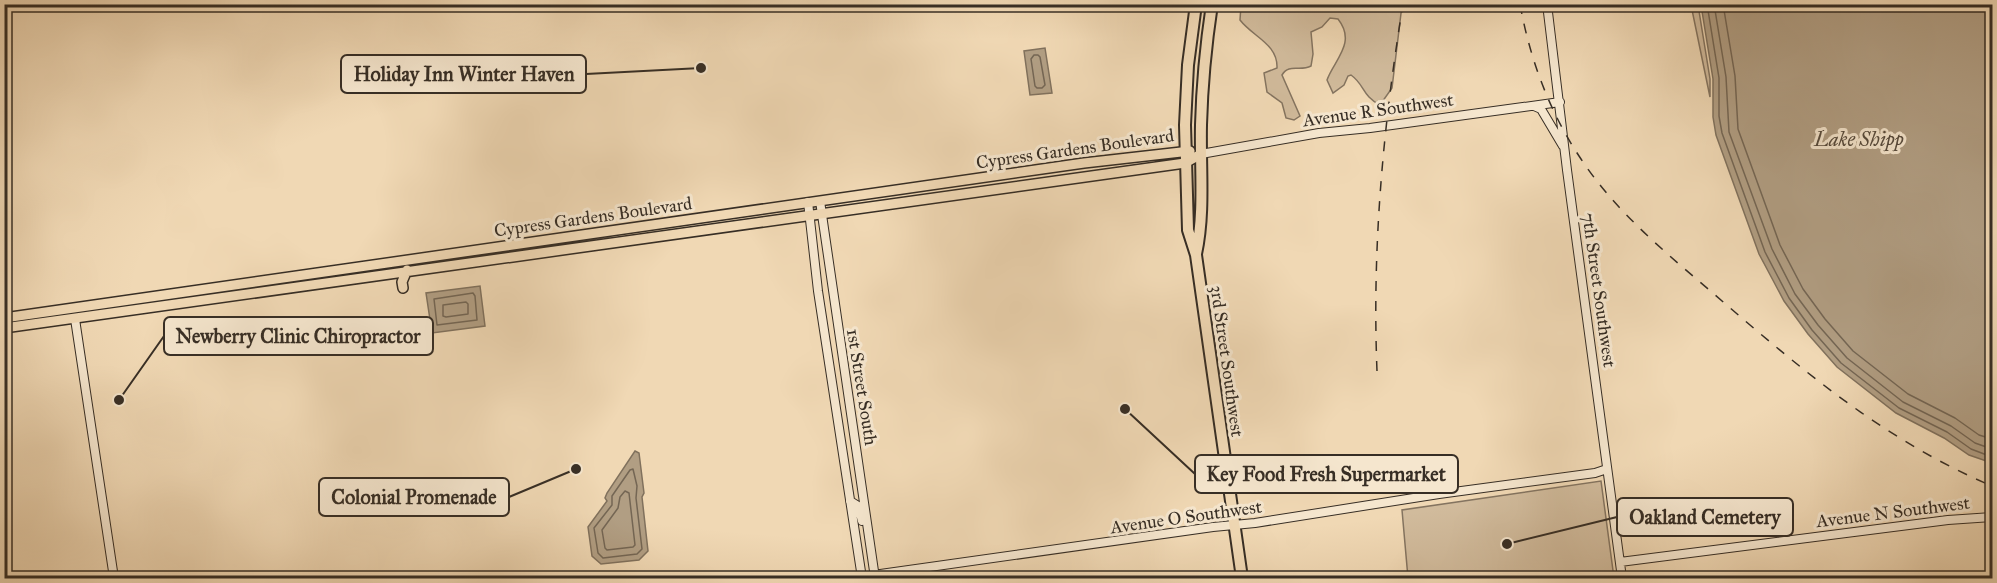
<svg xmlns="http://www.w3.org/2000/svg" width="1997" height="583" font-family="'IM FELL Great Primer',serif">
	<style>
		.green { fill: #d1bb9c; stroke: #847460; stroke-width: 1.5 }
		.water { fill: #b19e83; stroke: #80715d; stroke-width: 1.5 }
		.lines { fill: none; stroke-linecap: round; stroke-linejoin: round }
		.shore { stroke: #746654; stroke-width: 1.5 }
		.secondary-casing { stroke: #372e25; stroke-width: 10 }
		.primary-casing { stroke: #372e25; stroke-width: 12 }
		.highway-casing { stroke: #372e25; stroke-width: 14 }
		.secondary { stroke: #f5e6ce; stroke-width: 8 }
		.primary { stroke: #f0d8b4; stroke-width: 9 }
		.highway { stroke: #f0d8b4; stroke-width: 10 }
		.rail { stroke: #372e25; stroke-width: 1.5; stroke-dasharray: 10 10; stroke-linecap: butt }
		.labels { text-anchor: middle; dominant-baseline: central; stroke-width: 6; stroke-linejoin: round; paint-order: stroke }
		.street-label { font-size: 18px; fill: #372e25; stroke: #f5e6ce }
		.water-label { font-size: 20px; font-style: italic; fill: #564a3c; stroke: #f5e6ce }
		.leader { fill: none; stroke: #372e25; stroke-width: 2 }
		.callout-dot { fill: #372e25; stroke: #f5e6ce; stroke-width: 2 }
		.callout { fill: #f5e6ce; stroke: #372e25; stroke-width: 2 }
		.callout-label { font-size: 20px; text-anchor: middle; font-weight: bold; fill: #372e25 }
	</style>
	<rect width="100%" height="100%" fill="#f0d8b4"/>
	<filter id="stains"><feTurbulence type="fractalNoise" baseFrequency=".00333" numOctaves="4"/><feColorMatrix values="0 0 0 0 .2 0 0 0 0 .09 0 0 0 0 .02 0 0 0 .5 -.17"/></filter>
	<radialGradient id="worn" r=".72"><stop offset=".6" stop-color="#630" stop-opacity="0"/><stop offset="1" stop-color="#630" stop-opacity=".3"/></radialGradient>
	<path class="green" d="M 1241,5 L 1402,5 L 1392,88 L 1380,105 C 1362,96 1365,85 1351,75 L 1348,76 L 1344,85 L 1333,93 L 1327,80 C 1334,60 1357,43 1338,19 L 1330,18 L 1322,27 L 1311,32 L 1313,54 L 1311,66 C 1300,72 1289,63 1282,75 L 1300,116 L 1294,120 L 1286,118 L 1282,103 L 1267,92 L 1264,73 L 1277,68 C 1278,44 1253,37 1240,20 Z
		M 1691,5 L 1698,5 L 1710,79 L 1710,97 Z
		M 1601,481 L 1614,578 L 1408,578 L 1402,510 Z"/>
	<path class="water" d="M 1701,5 L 1992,5 L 1992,463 L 1969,455 L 1944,438 L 1896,413 L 1837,367 L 1808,334 L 1784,301 L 1759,254 L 1716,135 L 1713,117 L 1713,79 Z
		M 1045,48 L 1052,93 L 1030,95 L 1024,51 Z
		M 480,286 L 485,326 L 432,333 L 426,293 Z
		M 635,451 L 639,453 L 644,493 L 642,497 L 648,551 L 639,560 L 601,564 L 592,556 L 588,527 L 607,501 L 605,498 L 607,493 Z"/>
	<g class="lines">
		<path class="shore" d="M 1707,4 L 1719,78 L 1719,116 L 1722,133 L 1765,252 L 1789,298 L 1812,330 L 1841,363 L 1899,408 L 1947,432 L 1971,449 L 1992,457
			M 1714,4 L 1726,77 L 1729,132 L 1772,249 L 1795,294 L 1818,325 L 1847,358 L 1903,402 L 1951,426 L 1975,443 L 1992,449
			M 1723,4 L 1735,76 L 1738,129 L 1780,245 L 1803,289 L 1825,319 L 1853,351 L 1908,394 L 1955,418 L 1979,435 L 1992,439
			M 1034,55 L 1038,55 L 1040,57 L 1045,85 L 1042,88 L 1037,88 L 1035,86 L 1031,59 Z
			M 473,293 L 475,296 L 477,320 L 437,325 L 434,299 Z
			M 466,302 L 468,304 L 468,314 L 446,317 L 443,316 L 443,305 Z
			M 633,469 L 637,486 L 636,498 L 642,549 L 637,554 L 603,558 L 598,553 L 594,528 L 612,505 L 612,496 L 630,470 Z
			M 625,491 L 629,493 L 635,545 L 633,547 L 607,550 L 605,548 L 602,530 L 618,508 L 620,497 Z"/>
		<defs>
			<path id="secondary" d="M 1547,4 L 1567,170 L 1622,578
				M 1534,106 L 1541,109 L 1563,146
				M 1201,154 L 1319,133 L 1370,128 L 1560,102
				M 820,201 L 875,578
				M 808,202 L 818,291 L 862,578
				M 75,319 L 114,578
				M 850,501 L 858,506 L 862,521
				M 1620,562 L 1948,520 L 1992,517
				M 852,578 L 1213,527 L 1255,523 L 1439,494 L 1595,473 L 1607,469"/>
			<path id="primary" d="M 403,288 L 402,282 L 407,270
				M 4,318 L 1084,163 L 1190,151
				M 4,328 L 1185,163 L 1201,154"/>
			<path id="highway" d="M 1196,4 L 1188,65 L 1185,125 L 1188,230 L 1196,255 L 1242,578
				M 1196,254 C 1205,212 1200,168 1201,125 C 1202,85 1206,44 1212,4"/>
		</defs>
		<use href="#secondary" class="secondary-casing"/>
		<use href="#primary" class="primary-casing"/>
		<use href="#highway" class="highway-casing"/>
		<use href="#secondary" class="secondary"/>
		<use href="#primary" class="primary"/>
		<use href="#highway" class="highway"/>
		<path class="rail" d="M 1520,4 C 1530,60 1550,113 1581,159 C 1616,212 1666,253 1714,294 C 1803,371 1884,440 1992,486
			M 1377,371 C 1372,248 1383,126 1403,4"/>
	</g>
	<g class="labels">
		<g class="street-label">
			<text transform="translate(1378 110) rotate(-8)">Avenue R Southwest</text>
			<text transform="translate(1075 149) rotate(-8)">Cypress Gardens Boulevard</text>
			<text transform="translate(593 217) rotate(-8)">Cypress Gardens Boulevard</text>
			<text transform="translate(1599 290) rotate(82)">7th Street Southwest</text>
			<text transform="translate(1227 361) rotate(82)">3rd Street Southwest</text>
			<text transform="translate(862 387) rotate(81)">1st Street South</text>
			<text transform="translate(1893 512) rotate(-7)">Avenue N Southwest</text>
			<text transform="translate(1186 517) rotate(-8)">Avenue O Southwest</text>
		</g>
		<g class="water-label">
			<text x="1859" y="139">Lake Shipp</text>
		</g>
	</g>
	<path class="leader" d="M701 68L586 74M119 400L164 336M1125 409L1195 474M576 469L509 497M1507 544L1617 517"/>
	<g class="callout-dot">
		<circle cx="701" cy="68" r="6"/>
		<circle cx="119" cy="400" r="6"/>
		<circle cx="1125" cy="409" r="6"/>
		<circle cx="576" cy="469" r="6"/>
		<circle cx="1507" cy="544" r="6"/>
	</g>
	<g class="callout">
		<rect x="341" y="55" width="245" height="38" rx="6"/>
		<rect x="164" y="317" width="269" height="38" rx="6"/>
		<rect x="1195" y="455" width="263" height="38" rx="6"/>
		<rect x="319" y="478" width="190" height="38" rx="6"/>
		<rect x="1617" y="498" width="176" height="38" rx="6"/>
	</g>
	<g class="callout-label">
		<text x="464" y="81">Holiday Inn Winter Haven</text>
		<text x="298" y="343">Newberry Clinic Chiropractor</text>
		<text x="1326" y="481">Key Food Fresh Supermarket</text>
		<text x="414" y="504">Colonial Promenade</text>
		<text x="1705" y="524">Oakland Cemetery</text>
	</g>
	<rect width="1997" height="583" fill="none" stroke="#f0d8b4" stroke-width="24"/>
	<rect x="6" y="6" width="1985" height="571" fill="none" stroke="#372e25" stroke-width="3"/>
	<rect x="12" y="12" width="1973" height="559" fill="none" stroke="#372e25" stroke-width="1.5"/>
	<rect width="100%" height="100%" filter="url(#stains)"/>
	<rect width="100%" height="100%" fill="url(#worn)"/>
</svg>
